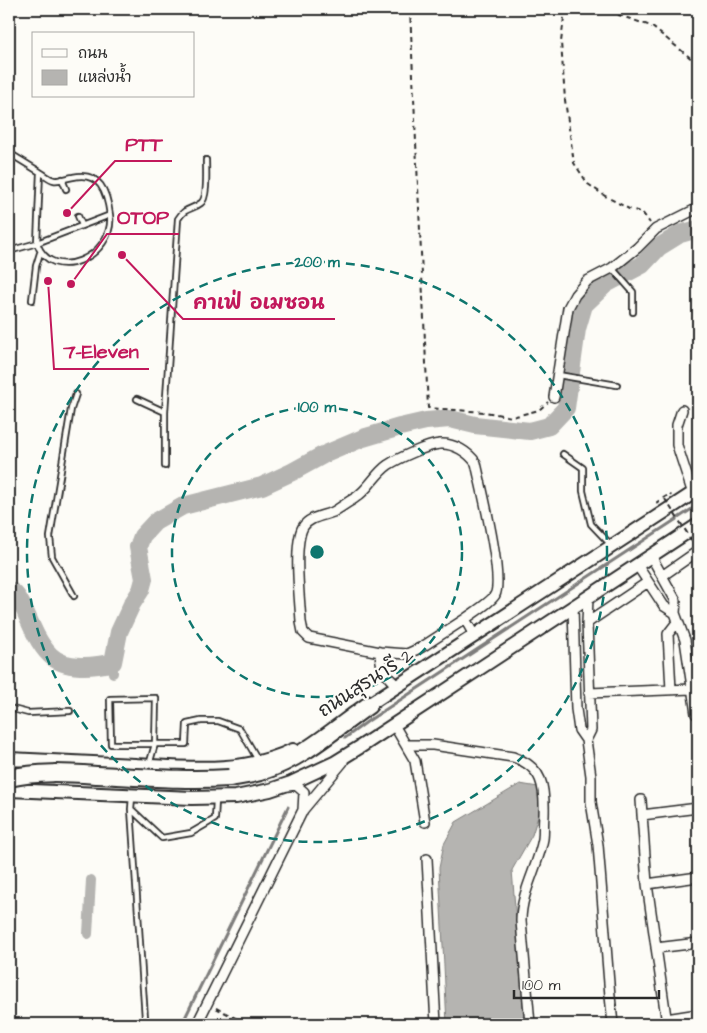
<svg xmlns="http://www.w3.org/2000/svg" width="707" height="1033" font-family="'Architects Daughter','Playpen Sans Thai',sans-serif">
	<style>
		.water { fill: #b5b4b1; stroke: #7e7d7b }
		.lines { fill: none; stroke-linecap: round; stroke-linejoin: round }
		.stream { stroke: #7e7d7b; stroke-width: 3 }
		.canal { stroke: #b5b4b1; stroke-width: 10 }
		.river { stroke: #b5b4b1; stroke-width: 18 }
		.service-casing { stroke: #2b2b2b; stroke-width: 8 }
		.minor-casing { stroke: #2b2b2b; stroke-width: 12 }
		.secondary-casing { stroke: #2b2b2b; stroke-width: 16 }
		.motorway-casing { stroke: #2b2b2b; stroke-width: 20 }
		.path { stroke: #2b2b2b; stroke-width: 2; stroke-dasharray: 5 4; stroke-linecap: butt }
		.service { stroke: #fdfcf7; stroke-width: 4.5 }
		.minor { stroke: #fdfcf7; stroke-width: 9 }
		.secondary { stroke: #fdfcf7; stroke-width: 12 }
		.motorway { stroke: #fdfcf7; stroke-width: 16 }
		.motorway-bridge-casing { stroke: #2b2b2b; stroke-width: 20; stroke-linecap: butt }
		.path-bridge { stroke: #2b2b2b; stroke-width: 2; stroke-dasharray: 5 4; stroke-linecap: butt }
		.motorway-bridge { stroke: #fdfcf7; stroke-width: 16 }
		.ring { fill: none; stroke: #0f766e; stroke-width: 2.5; stroke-dasharray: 9 6 }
		.labels { text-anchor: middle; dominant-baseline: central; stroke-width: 4.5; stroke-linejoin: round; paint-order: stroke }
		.street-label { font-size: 19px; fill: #2b2b2b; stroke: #fdfcf7 }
		.centre { fill: #0f766e; stroke: #fdfcf7; stroke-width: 2.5 }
		.ring-label { font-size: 15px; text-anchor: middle; font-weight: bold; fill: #0f766e; stroke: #fdfcf7; stroke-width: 4.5; stroke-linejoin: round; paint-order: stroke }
		.leader { fill: none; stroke: #c2185b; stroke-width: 2 }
		.callout-dot { fill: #c2185b; stroke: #fdfcf7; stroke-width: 2 }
		.callout-label { font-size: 20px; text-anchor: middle; font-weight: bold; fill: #c2185b; stroke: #fdfcf7; stroke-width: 4.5; stroke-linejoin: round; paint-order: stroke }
	</style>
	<rect width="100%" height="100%" fill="#fdfcf7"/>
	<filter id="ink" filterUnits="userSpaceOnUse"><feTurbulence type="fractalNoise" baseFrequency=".02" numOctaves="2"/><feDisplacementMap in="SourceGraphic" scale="10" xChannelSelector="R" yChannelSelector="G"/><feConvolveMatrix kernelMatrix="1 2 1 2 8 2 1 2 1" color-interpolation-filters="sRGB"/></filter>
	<g filter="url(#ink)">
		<path class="water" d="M 520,784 L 538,787 L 542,804 L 532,835 L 512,870 L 524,1019 L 496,1024 L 447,1024 L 439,868 L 444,844 L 456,822 Z"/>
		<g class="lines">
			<path class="stream" d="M 345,738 L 368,721 L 698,505
				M 182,1024 L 288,807"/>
			<path class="canal" d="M 113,673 L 113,662
				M 88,934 L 91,880"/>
			<path class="river" d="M 9,590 C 18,594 20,602 25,611 C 31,625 38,643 50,655 C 65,670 94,667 113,662 L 119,632 L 132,604 L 141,590 L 144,579 L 138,547 L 142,536 L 155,522 L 183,506 L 262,486 L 292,472 L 323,455 L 363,438 L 400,427 L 426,421 L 450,419 L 475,425 L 530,431 L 549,426 L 566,408 L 577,329 L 584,305 L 606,284 L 642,265 L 659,247 L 680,234 L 698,229"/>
			<defs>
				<path id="service" d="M 9,153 L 40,172 L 37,243 L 9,251
					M 40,172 C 44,174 49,179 54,180 C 59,181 67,178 73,177 C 100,171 107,192 110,215 L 37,243 C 51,285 115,257 110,215
					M 62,179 L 66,189
					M 78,216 L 82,225
					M 612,268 L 633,292 L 633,312
					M 32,300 L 36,266 L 40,253
					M 558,375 L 617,385
					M 137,399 L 165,412
					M 9,401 L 10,400
					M 563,454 L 583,468 L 583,491 L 591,524 L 611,545
					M 165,466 L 165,412 L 178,219 C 185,207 192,210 201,203 C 208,198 206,170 206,160
					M 74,596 L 52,557 L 50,537 L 71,409 L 76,394
					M 9,708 L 28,713 L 70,711
					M 149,765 L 155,744 L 156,698 L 110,699 L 111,744 L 186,744 L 187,724 L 201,721 L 218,721 L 240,729 L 258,760
					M 132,797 L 131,809 L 162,838 L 191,833 L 215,819 L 216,800
					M 131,809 L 145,1018 L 142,1024"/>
				<path id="minor" d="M 554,397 L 568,308 L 575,295 L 587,281 L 612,268 L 637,248 L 656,229 L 698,208
					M 682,410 L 677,425 L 677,445 L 693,494
					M 651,556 L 676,601 L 675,613 L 685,640 L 695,707 L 696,714 L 698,715
					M 637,565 L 664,606 L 675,613
					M 662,576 L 698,551
					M 573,607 L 576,709 L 579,730 L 586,740 L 591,776 L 591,802 L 598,845 L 610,996 L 613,1024
					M 465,619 L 422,647 L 407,654 L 380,652 L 309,638 L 303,632 L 301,622 C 300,601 293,545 303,527 C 309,517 323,516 333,512 C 340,508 348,502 355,498 C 369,489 375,474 388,465 C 399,458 427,445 440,444 C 454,443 468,452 476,463 C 481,486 504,578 495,595 C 490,603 473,613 465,619 L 474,635
					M 587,623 L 648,582
					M 380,652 C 381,671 384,673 397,686
					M 671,690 L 668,634 L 678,621
					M 589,693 L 692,689
					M 394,725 L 415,761 L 425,822
					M 586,740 L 591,730 L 587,623 L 588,597
					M 406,745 L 433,745 L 513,757 C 543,767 545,787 544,816 C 543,823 544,831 543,839 C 538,867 521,892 521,921 L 530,1024
					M 288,786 L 296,785 L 304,792 L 303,810 L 343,762
					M 641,800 L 647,884 L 667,1024
					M 642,815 L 698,808
					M 427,859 L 436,1024
					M 647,884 L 698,877
					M 656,948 L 698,943
					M 666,1019 L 698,1014
					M 197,1024 L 303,810"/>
				<path id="secondary" d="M 362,709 L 698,490
					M 9,759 C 51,761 93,763 135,765 C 189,768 243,774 293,750
					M 9,790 L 192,798 L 236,797 L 270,790 L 291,783 L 334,763 L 360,747 L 698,525"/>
				<path id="motorway" d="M 229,778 C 240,776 252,775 263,771 C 302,759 336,728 369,705"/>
			</defs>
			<use href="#service" class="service-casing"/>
			<use href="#minor" class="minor-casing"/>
			<use href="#secondary" class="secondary-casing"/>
			<use href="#motorway" class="motorway-casing"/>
			<path class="path" d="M 410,9 L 428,408 L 485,412 L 512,417 L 539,410 L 548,402
				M 565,9 L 561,42 L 565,100 L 574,163 L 588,184 L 605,196 L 629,209 L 642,212 L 650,223
				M 601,9 L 651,26 L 698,64
				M 658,504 L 657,502 L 670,494 L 671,496
				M 216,1008 L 247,1024"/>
			<use href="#service" class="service"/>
			<use href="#minor" class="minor"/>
			<use href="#secondary" class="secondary"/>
			<use href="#motorway" class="motorway"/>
			<defs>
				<path id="motorway-bridge" d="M 9,778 C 38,771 67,773 97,775 C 141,777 185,781 229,778"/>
			</defs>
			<use href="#motorway-bridge" class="motorway-bridge-casing"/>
			<path class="path-bridge" d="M 665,499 L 693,542"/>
			<use href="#motorway-bridge" class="motorway-bridge"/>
		</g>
	</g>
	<g class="ring">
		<circle cx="317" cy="552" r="145"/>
		<circle cx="317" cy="552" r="290"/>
	</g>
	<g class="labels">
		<g class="street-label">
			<text transform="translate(366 683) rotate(-33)">ถนนสุรนารี 2</text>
		</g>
	</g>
	<circle cx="317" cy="552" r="8" class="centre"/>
	<g class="ring-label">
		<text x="317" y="267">200 m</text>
		<text x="317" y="412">100 m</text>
	</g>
	<path class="leader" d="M67 213L115 161H172M71 284L107 234H179M122 255L183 319H335M48 281L54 369H149"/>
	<g class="callout-dot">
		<circle cx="67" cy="213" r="5"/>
		<circle cx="71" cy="284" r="5"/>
		<circle cx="122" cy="255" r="5"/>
		<circle cx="48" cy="281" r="5"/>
	</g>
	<g class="callout-label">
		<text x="144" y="151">PTT</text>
		<text x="143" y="224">OTOP</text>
		<text x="259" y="309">คาเฟ่ อเมซอน</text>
		<text x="101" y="358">7-Eleven</text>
	</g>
	<rect width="707" height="1033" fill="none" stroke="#fdfcf7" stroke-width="30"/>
	<rect x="15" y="15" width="677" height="1003" fill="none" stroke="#2b2b2b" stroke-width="2" filter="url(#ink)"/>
	<rect x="32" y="32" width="162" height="65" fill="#fdfcf7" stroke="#a9a8a5"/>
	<rect x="42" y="49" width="25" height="8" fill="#fdfcf7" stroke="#a9a8a5"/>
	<text x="78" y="58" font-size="15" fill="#2b2b2b">ถนน</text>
	<rect x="42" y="70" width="25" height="15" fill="#b5b4b1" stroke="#a9a8a5"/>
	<text x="78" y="82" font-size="15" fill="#2b2b2b">แหล่งน้ำ</text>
	<path d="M514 990v8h145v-8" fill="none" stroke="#2b2b2b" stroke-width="2.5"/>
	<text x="522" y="990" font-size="15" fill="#2b2b2b" stroke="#fdfcf7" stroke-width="4" paint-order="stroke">100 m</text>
</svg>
